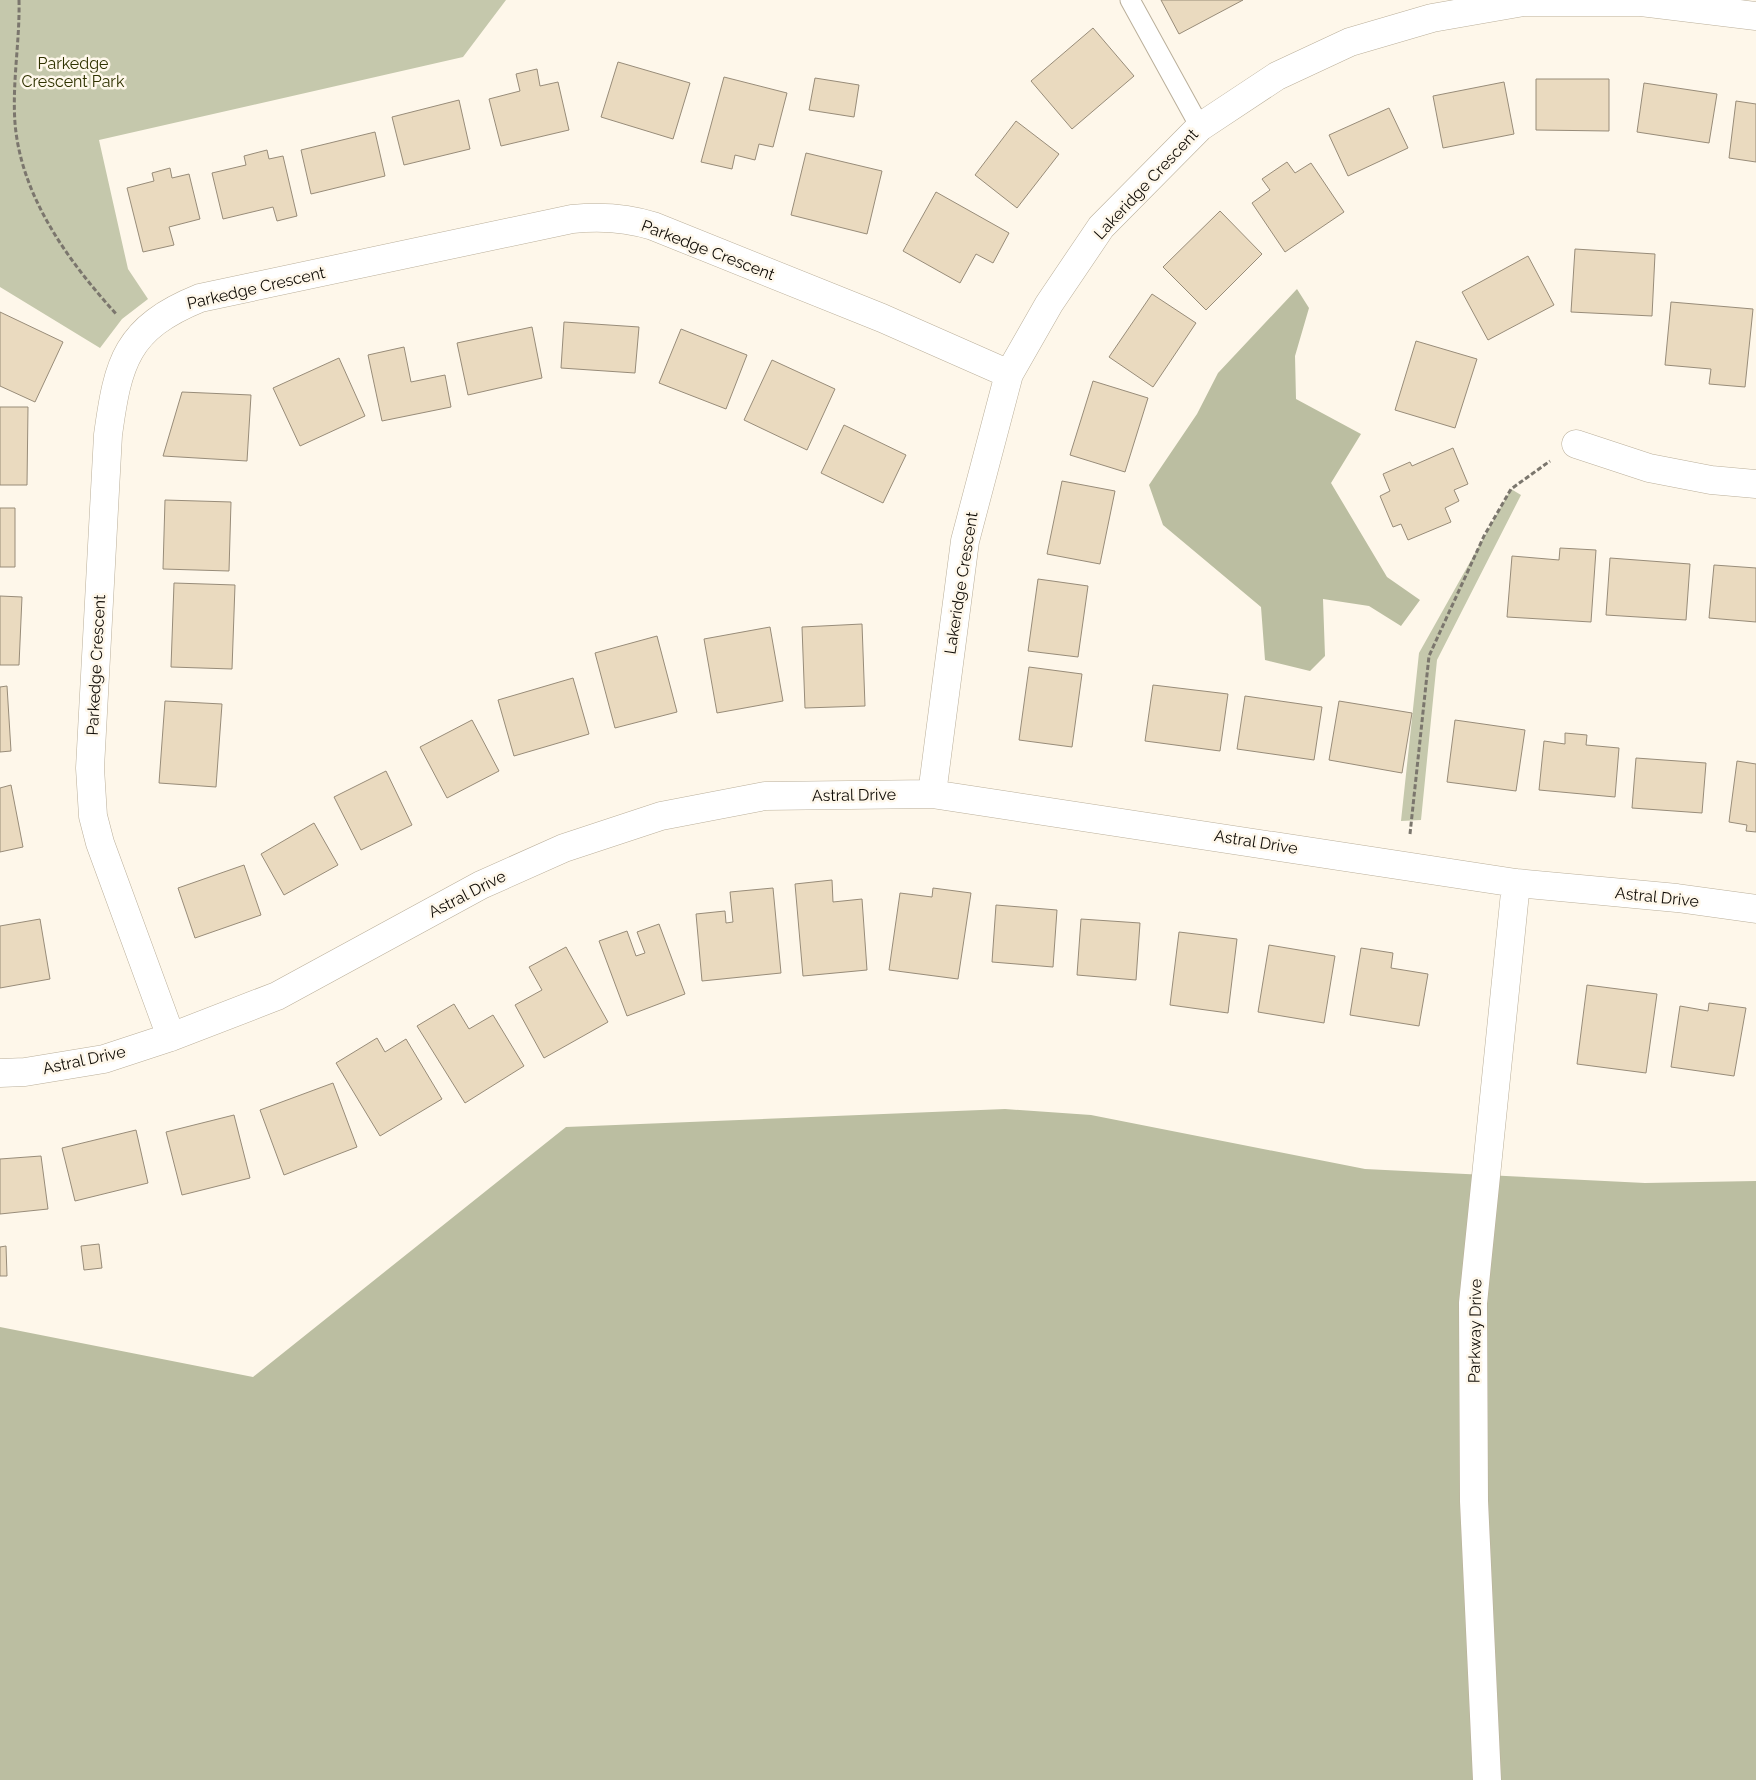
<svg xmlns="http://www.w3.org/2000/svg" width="1756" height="1780" font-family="Raleway,sans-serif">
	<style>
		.green { fill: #c5c8ac }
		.forest { fill: #bbbea1 }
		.building { fill: #eadabf; stroke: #988c79 }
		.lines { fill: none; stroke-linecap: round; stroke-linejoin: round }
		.lane-casing { stroke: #baaf9a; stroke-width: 21 }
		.street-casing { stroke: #baaf9a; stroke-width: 29 }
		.path { stroke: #7b766d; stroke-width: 3; stroke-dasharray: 5 2.5; stroke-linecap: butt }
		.lane { stroke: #fff; stroke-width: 19 }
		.street { stroke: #fff; stroke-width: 28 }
		.labels { text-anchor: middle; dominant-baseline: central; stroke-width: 5; stroke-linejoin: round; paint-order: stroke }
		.park-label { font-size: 16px; fill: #2f3200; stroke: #fef7ea }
		.street-label { font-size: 16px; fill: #0f0b05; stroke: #fef7ea }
	</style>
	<rect width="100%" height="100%" fill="#fef7ea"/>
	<path class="green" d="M 0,0 L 506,0 L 463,57 L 99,140 L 128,269 L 148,299 L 122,319 L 100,348 L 0,287 Z
		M 1511,489 L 1521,495 L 1437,660 L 1421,820 L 1401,821 L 1419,653 Z"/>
	<path class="forest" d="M 1297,289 L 1309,308 L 1295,356 L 1296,399 L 1361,434 L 1331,483 L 1387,577 L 1420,600 L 1401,626 L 1369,606 L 1323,599 L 1325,656 L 1310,671 L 1265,660 L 1261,607 L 1163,525 L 1149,485 L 1197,414 L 1218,373 Z
		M 1005,1109 L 1091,1115 L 1365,1169 L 1645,1183 L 1756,1181 L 1756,1780 L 0,1780 L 0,1327 L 253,1377 L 566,1127 Z"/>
	<path class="building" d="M 1161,0 L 1243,0 L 1179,34 Z
		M 1093,28 L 1134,76 L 1072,129 L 1031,81 Z
		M 618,62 L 690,83 L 673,139 L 601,117 Z
		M 537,69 L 540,86 L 558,82 L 569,130 L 501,146 L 489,99 L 520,91 L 516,74 Z
		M 724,77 L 787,93 L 773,147 L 759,144 L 755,160 L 735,155 L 732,169 L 701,162 Z
		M 815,78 L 859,85 L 854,117 L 809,110 Z
		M 1536,79 L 1609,79 L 1609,131 L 1536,130 Z
		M 1504,82 L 1514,134 L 1443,148 L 1433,96 Z
		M 1644,83 L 1717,94 L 1709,143 L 1637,132 Z
		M 459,100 L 470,149 L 404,165 L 392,117 Z
		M 1736,101 L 1756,104 L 1756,162 L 1729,158 Z
		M 1389,108 L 1408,148 L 1348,176 L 1329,135 Z
		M 1016,121 L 1059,154 L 1017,208 L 975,175 Z
		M 375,132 L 385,176 L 311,194 L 301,150 Z
		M 267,150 L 269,159 L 283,156 L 297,216 L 277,221 L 273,207 L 223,219 L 212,173 L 246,165 L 244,156 Z
		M 806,153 L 882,171 L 867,234 L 791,215 Z
		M 1287,162 L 1295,173 L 1311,163 L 1344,212 L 1285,252 L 1252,203 L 1270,190 L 1262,179 Z
		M 170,168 L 172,178 L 189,174 L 200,219 L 169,227 L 174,245 L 143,252 L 127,188 L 154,181 L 152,173 Z
		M 936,192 L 1009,233 L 993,263 L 976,254 L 960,283 L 903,251 Z
		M 1220,211 L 1262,254 L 1206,310 L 1163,267 Z
		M 1575,249 L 1655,254 L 1652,316 L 1571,312 Z
		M 1528,256 L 1554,305 L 1488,340 L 1462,292 Z
		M 1152,294 L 1196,323 L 1153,387 L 1109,357 Z
		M 1671,302 L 1753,309 L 1745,387 L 1709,384 L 1711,369 L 1665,365 Z
		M 0,312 L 63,342 L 35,402 L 0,386 Z
		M 564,322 L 639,327 L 635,373 L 561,368 Z
		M 532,327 L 542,378 L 468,395 L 457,343 Z
		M 681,329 L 747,355 L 726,409 L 659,383 Z
		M 1416,341 L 1477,359 L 1455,428 L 1395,410 Z
		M 404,347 L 411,382 L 445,375 L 451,407 L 382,421 L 368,355 Z
		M 339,358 L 365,416 L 300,446 L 273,388 Z
		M 772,360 L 835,389 L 807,450 L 744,420 Z
		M 1093,381 L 1148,398 L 1125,472 L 1070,455 Z
		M 182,392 L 251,395 L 247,461 L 163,456 Z
		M 0,407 L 28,407 L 27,485 L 0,485 Z
		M 844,425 L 906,455 L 883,503 L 821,473 Z
		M 1453,448 L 1468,484 L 1454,490 L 1459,501 L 1445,508 L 1451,522 L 1408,540 L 1401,524 L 1393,527 L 1380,496 L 1390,491 L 1383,474 L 1410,462 L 1412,466 Z
		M 1062,481 L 1115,491 L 1100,564 L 1047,554 Z
		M 165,500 L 231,502 L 229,571 L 163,569 Z
		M 0,508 L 15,508 L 15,567 L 0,567 Z
		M 1560,548 L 1596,550 L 1591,622 L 1507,617 L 1512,556 L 1559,560 Z
		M 1610,558 L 1690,564 L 1686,620 L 1606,615 Z
		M 1714,565 L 1756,568 L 1756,622 L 1709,618 Z
		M 1038,579 L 1088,586 L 1078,657 L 1028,651 Z
		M 174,583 L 235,585 L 232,669 L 171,667 Z
		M 0,596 L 22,597 L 19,665 L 0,665 Z
		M 862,624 L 865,706 L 805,708 L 802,627 Z
		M 770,627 L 783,701 L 717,713 L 704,639 Z
		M 657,636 L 677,712 L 615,728 L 595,653 Z
		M 1029,667 L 1082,674 L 1072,747 L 1019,740 Z
		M 573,678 L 589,734 L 514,756 L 498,700 Z
		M 1153,685 L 1228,694 L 1220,751 L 1145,741 Z
		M 7,686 L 11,751 L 0,752 L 0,687 Z
		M 1245,696 L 1322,707 L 1314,760 L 1237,749 Z
		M 165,701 L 222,704 L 216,787 L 159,783 Z
		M 1339,701 L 1412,713 L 1402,773 L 1329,760 Z
		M 472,720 L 499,771 L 447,798 L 420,747 Z
		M 1455,720 L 1525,730 L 1516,791 L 1447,782 Z
		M 1565,733 L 1587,735 L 1586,745 L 1619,748 L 1615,797 L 1539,790 L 1544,741 L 1565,744 Z
		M 1636,758 L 1706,763 L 1702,813 L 1632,808 Z
		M 1737,761 L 1756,764 L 1756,832 L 1746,831 L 1747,825 L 1729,822 Z
		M 386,771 L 412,825 L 361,850 L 334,797 Z
		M 11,785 L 23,847 L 0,852 L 0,788 Z
		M 314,823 L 338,865 L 284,895 L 261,854 Z
		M 244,865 L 261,915 L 195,938 L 178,888 Z
		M 832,880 L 833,902 L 862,899 L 867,970 L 803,976 L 795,884 Z
		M 773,888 L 781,973 L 702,981 L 696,914 L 725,911 L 726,923 L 733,922 L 730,892 Z
		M 933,888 L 971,893 L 958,979 L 889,970 L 900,893 L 932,897 Z
		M 996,905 L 1057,910 L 1053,967 L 992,962 Z
		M 40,919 L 50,979 L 0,988 L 0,926 Z
		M 1081,919 L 1140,923 L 1136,980 L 1077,975 Z
		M 659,924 L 685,994 L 627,1016 L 599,941 L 627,931 L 636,956 L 645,953 L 637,932 Z
		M 1179,932 L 1237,939 L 1228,1013 L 1170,1005 Z
		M 1269,945 L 1335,956 L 1324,1023 L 1258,1012 Z
		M 566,947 L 608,1022 L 544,1058 L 515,1005 L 542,990 L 529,967 Z
		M 1361,948 L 1393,953 L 1391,968 L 1428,974 L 1419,1026 L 1350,1015 Z
		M 1587,985 L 1657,994 L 1646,1073 L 1577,1064 Z
		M 1709,1003 L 1746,1008 L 1734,1076 L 1671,1067 L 1680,1006 L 1708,1011 Z
		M 454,1004 L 469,1029 L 493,1015 L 524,1066 L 465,1103 L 417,1026 Z
		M 377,1038 L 385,1052 L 406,1039 L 442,1099 L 380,1136 L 336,1063 Z
		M 333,1083 L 357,1147 L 284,1175 L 260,1110 Z
		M 234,1115 L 250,1178 L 182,1195 L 166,1132 Z
		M 136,1130 L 148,1183 L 75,1201 L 62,1148 Z
		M 41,1156 L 48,1209 L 0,1214 L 0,1159 Z
		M 99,1244 L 102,1268 L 84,1270 L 81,1246 Z
		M 6,1246 L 7,1276 L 0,1276 L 0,1247 Z"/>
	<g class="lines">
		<defs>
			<path id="lane" d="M 1130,0 L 1200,127"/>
			<path id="street" d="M 1576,444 L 1649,468 L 1711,480 L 1756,484
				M 932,794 L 965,541 L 1009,374 L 1049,304 L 1101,227 L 1200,127 L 1277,76 L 1350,42 L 1432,18 L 1524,2 L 1641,2 L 1756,16
				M 171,1037 L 100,843 L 93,816 L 90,768 L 108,435 C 118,362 126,328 200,298 L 572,219 C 600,216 625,217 653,226 L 882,318 L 1009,374
				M 0,1073 L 25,1072 L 104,1059 L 171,1037 L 277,996 L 481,885 L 564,848 L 661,816 L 765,796 L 932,794 L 1516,883 L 1677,898 L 1756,909
				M 1487,1780 L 1474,1501 L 1473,1303 L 1516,883"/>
		</defs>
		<use href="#lane" class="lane-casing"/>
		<use href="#street" class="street-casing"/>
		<path class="path" d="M 19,0 C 20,41 12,82 15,123 C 21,197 69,262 117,315
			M 1410,834 L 1429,656 L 1484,536 L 1511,489 L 1550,461"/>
		<use href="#lane" class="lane"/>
		<use href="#street" class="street"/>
	</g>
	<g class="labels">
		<g class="park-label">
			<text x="73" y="63">Parkedge<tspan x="73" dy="18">Crescent Park</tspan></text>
		</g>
		<g class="street-label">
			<text transform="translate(1146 184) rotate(-47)">Lakeridge Crescent</text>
			<text transform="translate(708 250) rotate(21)">Parkedge Crescent</text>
			<text transform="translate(256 288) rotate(-13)">Parkedge Crescent</text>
			<text transform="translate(961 583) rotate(-81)">Lakeridge Crescent</text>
			<text transform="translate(96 665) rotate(-87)">Parkedge Crescent</text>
			<text transform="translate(854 795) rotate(-1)">Astral Drive</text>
			<text transform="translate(1256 842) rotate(9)">Astral Drive</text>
			<text transform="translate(467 894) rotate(-27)">Astral Drive</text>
			<text transform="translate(1657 897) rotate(6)">Astral Drive</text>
			<text transform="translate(84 1060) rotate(-12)">Astral Drive</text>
			<text transform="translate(1475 1331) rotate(-89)">Parkway Drive</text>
		</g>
	</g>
</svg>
